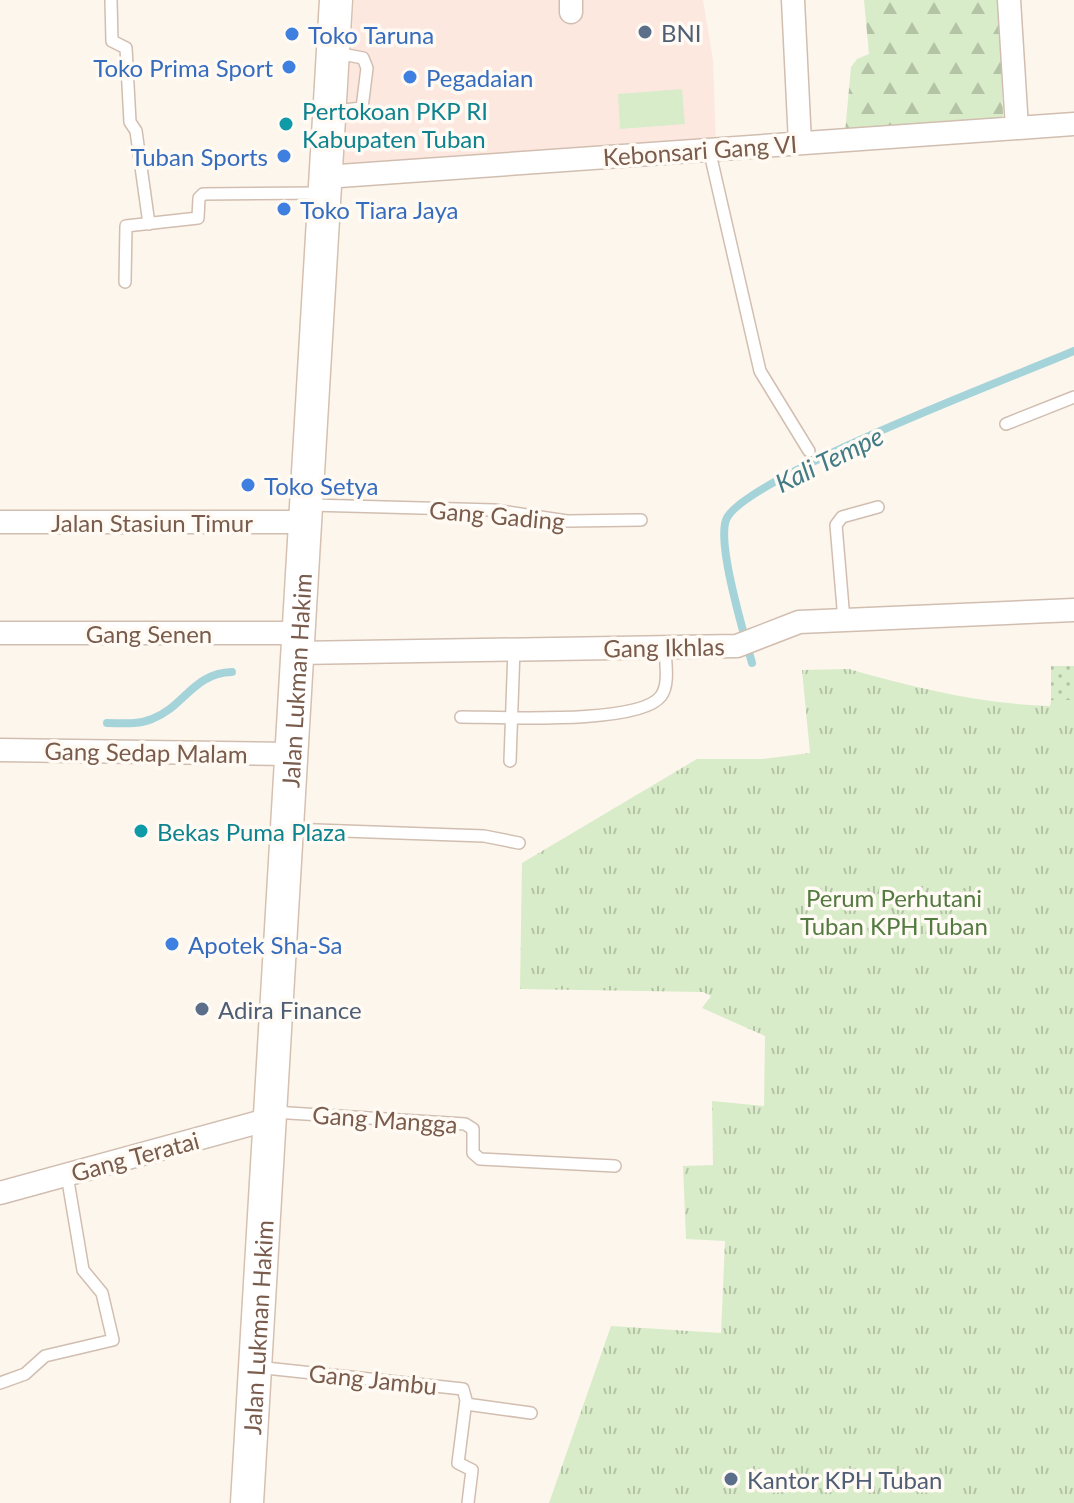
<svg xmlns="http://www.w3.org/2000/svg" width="1074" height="1503" font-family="Lato,sans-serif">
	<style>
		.commercial { fill: #fde8e0 }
		.grass { fill: url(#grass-dots) }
		.forest { fill: url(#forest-firs) }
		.park { fill: url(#park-tufts) }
		.garden { fill: #d8ecc9 }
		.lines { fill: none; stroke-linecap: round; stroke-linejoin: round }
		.stream { stroke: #a5d3da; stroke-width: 8 }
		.lane-casing { stroke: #d1beb0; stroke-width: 14 }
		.street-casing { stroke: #d1beb0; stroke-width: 25 }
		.secondary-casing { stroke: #d6c0b0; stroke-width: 35 }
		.lane { stroke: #fff; stroke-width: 11 }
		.street { stroke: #fff; stroke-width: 22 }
		.secondary { stroke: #fff; stroke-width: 32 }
		.service-dot { fill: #5c6f8a; stroke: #fffaf3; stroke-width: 3 }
		.shop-dot { fill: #3f7fe0; stroke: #fffaf3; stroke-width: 3 }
		.culture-dot { fill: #0f9aa8; stroke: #fffaf3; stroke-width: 3 }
		.labels { text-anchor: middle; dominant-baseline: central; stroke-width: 7; stroke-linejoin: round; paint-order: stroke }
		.service-label { font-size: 24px; fill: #4e5e75; stroke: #fffaf3; text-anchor: start }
		.shop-label { font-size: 24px; fill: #366cbe; stroke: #fffaf3; text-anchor: start }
		.culture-label { font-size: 24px; fill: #0d838f; stroke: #fffaf3; text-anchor: start }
		.street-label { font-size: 24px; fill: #7a5c4d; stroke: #fffaf3 }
		.park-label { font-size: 24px; fill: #537a41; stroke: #fffaf3 }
		.water-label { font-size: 26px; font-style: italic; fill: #437c86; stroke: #fffaf3 }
	</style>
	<defs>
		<pattern id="grass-dots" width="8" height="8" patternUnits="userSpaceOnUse" patternTransform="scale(2)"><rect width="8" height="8" fill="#d8ecc9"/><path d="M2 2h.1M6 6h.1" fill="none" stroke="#b4c2a5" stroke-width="1.8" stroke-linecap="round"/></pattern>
		<pattern id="forest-firs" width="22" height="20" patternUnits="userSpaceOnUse" patternTransform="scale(2)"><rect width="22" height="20" fill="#d8ecc9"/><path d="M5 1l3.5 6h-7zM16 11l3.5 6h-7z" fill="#b4c2a5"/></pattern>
		<pattern id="park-tufts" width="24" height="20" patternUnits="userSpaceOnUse" patternTransform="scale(2)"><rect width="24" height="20" fill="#d8ecc9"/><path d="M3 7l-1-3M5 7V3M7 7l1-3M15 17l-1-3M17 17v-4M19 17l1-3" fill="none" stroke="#b4c2a5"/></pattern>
	</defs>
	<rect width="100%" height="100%" fill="#fdf6ec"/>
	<path class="commercial" d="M 354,0 L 703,0 L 713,60 L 716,146 L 343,164 Z"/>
	<path class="grass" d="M 1051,666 L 1074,666 L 1074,700 L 1051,700 Z"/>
	<path class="forest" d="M 864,0 L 999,0 L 1003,116 L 999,120 L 845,133 L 851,67 L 857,59 L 869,54 Z"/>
	<path class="park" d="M 849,669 C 915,688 982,704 1050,706 L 1051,700 L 1074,700 L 1074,1503 L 549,1503 L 611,1326 L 721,1333 L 725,1241 L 686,1239 L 683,1166 L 713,1165 L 712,1101 L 764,1106 L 765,1036 L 702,1008 L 711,996 L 703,992 L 520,989 L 522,863 L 697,759 L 763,759 L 810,753 L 802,670 Z"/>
	<path class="garden" d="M 682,89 L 685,124 L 620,129 L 618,94 Z"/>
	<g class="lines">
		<path class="stream" d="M 752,663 C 744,634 717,545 726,520 C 740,479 1021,374 1074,351
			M 107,723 C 122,723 138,725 152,719 C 184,707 193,673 232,672"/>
		<defs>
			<path id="lane" d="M 111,0 L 112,41 L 126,48 L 130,122 L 136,131 L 149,224
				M 334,111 L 362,108 L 367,68 L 363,58 L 337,53
				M 709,149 L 760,371 L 809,451
				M 125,282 L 126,226 L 198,218 L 199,198 L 203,194 L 322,193
				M 1006,424 L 1074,397
				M 311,505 L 494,510 L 567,521 L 641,520
				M 844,620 L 836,525 L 842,517 L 878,507
				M 461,717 C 499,717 640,725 661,696 C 670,684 665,661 665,647
				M 510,761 L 514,649
				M 288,829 L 484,836 L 519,843
				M 273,1112 L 465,1124 L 473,1129 L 473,1153 L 480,1159 L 615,1166
				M 256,1367 L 463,1389 L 466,1400 L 458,1463 L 472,1470 L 468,1503
				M 0,1383 L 25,1374 L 45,1356 L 113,1340 L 102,1293 L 83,1270 L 67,1175
				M 466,1404 L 531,1413"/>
			<path id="street" d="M 793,0 L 800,143
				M 1009,0 L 1017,128
				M 571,12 L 571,0
				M 325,177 L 1074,124
				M 0,522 L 305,522
				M 0,633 L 298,633
				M 297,653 L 737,646 L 799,622 L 1074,610
				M 0,750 L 291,754
				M 0,1193 L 270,1119"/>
			<g id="secondary">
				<path id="s1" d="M 247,1503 L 336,0"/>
			</g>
		</defs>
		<use href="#lane" class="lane-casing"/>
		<use href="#street" class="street-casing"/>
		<use href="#secondary" class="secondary-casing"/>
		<use href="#lane" class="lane"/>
		<use href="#street" class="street"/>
		<use href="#secondary" class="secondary"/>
	</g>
	<g class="service-dot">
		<circle cx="645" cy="32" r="8"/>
		<circle cx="202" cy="1009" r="8"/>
		<circle cx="731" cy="1479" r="8"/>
	</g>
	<g class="shop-dot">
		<circle cx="292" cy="34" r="8"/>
		<circle cx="289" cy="67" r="8"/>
		<circle cx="410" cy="77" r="8"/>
		<circle cx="284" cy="156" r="8"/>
		<circle cx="284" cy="209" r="8"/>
		<circle cx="248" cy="485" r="8"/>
		<circle cx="172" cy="944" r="8"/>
	</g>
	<g class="culture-dot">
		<circle cx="286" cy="124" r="8"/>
		<circle cx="141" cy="831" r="8"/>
	</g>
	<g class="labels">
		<g class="service-label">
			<text x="661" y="32">BNI</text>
			<text x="218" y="1009">Adira Finance</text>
			<text x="747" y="1479">Kantor KPH Tuban</text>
		</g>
		<g class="shop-label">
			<text x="308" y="34">Toko Taruna</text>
			<text x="273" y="67" text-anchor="end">Toko Prima Sport</text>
			<text x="426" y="77">Pegadaian</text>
			<text x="268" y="156" text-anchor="end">Tuban Sports</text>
			<text x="300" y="209">Toko Tiara Jaya</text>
			<text x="264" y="485">Toko Setya</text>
			<text x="188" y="944">Apotek Sha-Sa</text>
		</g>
		<g class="culture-label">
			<text x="302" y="110">Pertokoan PKP RI<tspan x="302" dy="28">Kabupaten Tuban</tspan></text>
			<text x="157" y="831">Bekas Puma Plaza</text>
		</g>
		<g class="street-label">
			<text transform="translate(700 150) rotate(-4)">Kebonsari Gang VI</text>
			<text transform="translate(497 515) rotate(5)">Gang Gading</text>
			<text x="152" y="522">Jalan Stasiun Timur</text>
			<text x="149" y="633">Gang Senen</text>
			<text transform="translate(664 647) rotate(-1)">Gang Ikhlas</text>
			<text stroke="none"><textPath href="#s1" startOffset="824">Jalan Lukman Hakim</textPath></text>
			<text transform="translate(146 752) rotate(1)">Gang Sedap Malam</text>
			<text transform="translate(385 1119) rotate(4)">Gang Mangga</text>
			<text transform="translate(135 1156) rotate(-15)">Gang Teratai</text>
			<text stroke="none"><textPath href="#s1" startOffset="176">Jalan Lukman Hakim</textPath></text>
			<text transform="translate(373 1379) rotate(6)">Gang Jambu</text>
		</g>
		<g class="park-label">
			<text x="894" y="897">Perum Perhutani<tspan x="894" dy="28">Tuban KPH Tuban</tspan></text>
		</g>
		<g class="water-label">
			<text transform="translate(829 459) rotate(-26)">Kali Tempe</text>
		</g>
	</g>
</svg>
